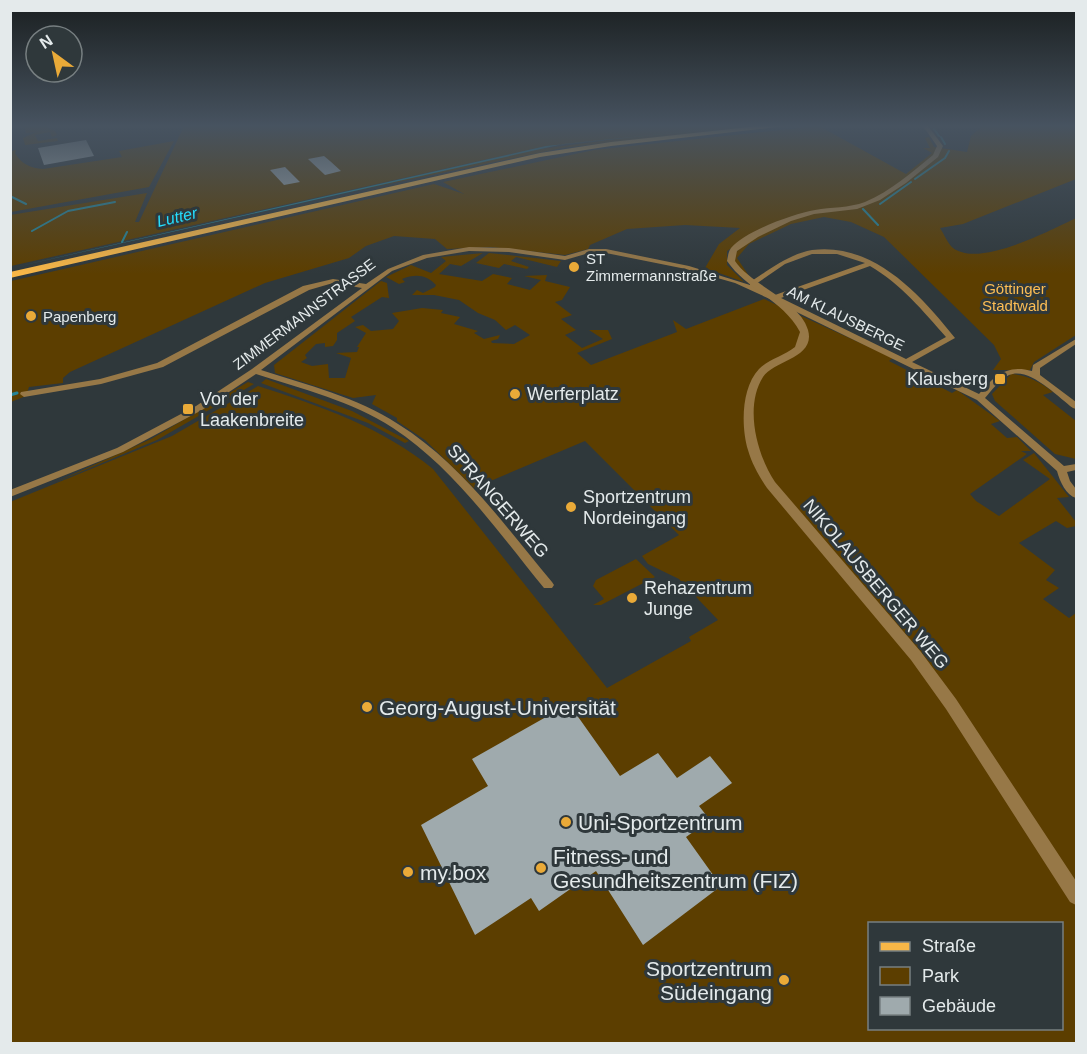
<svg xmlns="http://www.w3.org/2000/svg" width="1087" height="1054" font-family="Arial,sans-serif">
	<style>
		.green { fill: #5c3e00; fill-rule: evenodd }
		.water { fill: #268496 }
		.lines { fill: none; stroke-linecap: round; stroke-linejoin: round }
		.stream-far1 { stroke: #268496; stroke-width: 2 }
		.stream { stroke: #268496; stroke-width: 3 }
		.building { fill: #9faaad }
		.minor { fill: #977847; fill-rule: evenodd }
		.tertiary { fill: #977847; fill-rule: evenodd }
		.primary { fill: #f8b747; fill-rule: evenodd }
		.poi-dot { fill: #eaaa38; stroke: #2f383b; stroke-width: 2 }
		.labels { text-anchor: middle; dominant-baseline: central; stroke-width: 6; stroke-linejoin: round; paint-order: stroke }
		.far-poi-label { font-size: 15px; fill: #e4eaeb; stroke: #2f383b; text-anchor: start }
		.far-park-label { font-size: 15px; fill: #fcbd54; stroke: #2f383b }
		.far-street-label { font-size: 15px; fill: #e4eaeb; stroke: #2f383b }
		.far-water-label { font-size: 16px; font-style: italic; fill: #25defe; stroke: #2f383b }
		.poi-label { font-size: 18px; fill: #e4eaeb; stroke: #2f383b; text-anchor: start }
		.street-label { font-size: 18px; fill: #e4eaeb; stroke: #2f383b }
		.near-poi-label { font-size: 21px; fill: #e4eaeb; stroke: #2f383b; text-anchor: start }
	</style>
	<rect width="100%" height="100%" fill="#2f383b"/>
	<path class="green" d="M 24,126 L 45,126 L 55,131 L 57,135 L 52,137 L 50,132 L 35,135 L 38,141 L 57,138 L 58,141 L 25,145 L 23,138 L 36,132 L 26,133 Z
		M 184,126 L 756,126 L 562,148 L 350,192 L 533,150 L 623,138 L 546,146 L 11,266 L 10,215 L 147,193 L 135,222 L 139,222 Z
		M 819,126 L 906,174 L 932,153 L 923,148 L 930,148 L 925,138 L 929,137 L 934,147 L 967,152 L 971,136 L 982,126 L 1076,126 L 1076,179 L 963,224 L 940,228 C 944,234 948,244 953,248 C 979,268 1051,230 1076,218 L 1076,335 L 1034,362 L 1030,370 L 993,370 L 1001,359 L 994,345 L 884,237 L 851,222 L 824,217 L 791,224 L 749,244 L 737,258 L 751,279 L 734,261 L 736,252 L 764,228 L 727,251 L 727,265 L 744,282 L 705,268 L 719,244 L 740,228 L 685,225 L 627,229 L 590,245 L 588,249 L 565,255 L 491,247 L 447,249 L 435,239 L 394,236 L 366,246 L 349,258 L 265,283 L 70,372 L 63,378 L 63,383 L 29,387 L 26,396 L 11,402 L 11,281 L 434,184 L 464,194 L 443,182 L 594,150 Z
		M 174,141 L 149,187 L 11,212 L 11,151 L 16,150 L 15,153 C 21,164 31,168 43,169 L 122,157 L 119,151 Z
		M 483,253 L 461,266 L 450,264 L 439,274 L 482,281 L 493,274 L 512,278 L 507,284 L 530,290 L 541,280 L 524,276 L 547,275 L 545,281 L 570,287 L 562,300 L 555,302 L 572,315 L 561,319 L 576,330 L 565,335 L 582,348 L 603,339 L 589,330 L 608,330 L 612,339 L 577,353 L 591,365 L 677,332 L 673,320 L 686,329 L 764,299 L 893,358 L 889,361 L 952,393 L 957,390 L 1000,421 L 991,424 L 1007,438 L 1017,437 L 1031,451 L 1021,451 L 1027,454 L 970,494 L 976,501 L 999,516 L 1050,479 L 1023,460 L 1034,453 L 1069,497 L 1057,498 L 1076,522 L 1076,526 L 1067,528 L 1056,521 L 1019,543 L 1055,570 L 1046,580 L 1059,588 L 1043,599 L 1069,618 L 1076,613 L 1076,1043 L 11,1043 L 10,502 L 172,436 L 258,386 C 320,406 382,427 433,469 L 607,688 L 691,641 L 689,637 L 718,620 L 679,579 L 648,564 L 642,556 L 679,535 L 585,441 L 474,488 L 425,440 L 397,421 L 397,418 L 372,404 L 376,395 L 353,398 L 275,373 L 274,365 L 381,281 L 387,283 L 389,298 L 382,297 L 351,317 L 355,321 L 337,333 L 337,340 L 333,346 L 325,347 L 325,343 L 316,344 L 305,355 L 307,358 L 301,362 L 312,366 L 328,364 L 329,378 L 345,378 L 351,358 L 336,353 L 357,352 L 359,347 L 357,347 L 366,333 L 355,327 L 363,325 L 371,331 L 393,329 L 399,321 L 392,313 L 422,308 L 443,310 L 441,313 L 460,317 L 454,324 L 478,331 L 474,333 L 484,339 L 500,335 L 498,339 L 491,341 L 492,343 L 514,344 L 530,335 L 515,325 L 506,330 L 495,320 L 478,313 L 459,300 L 434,295 L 412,295 L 417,290 L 423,293 L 435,287 L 436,285 C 426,274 415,274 402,279 L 405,282 L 399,284 L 386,277 L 411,265 L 431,273 L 446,261 L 441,257 ZM 870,924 L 1062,924 L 1062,1028 L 870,1028 Z
		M 489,253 L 561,261 L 557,267 L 516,257 L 511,261 L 529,267 L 527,269 L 504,264 L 499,268 L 476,263 Z
		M 1011,374 C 1027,375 1040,382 1053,392 L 1043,395 L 1076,421 L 1076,459 L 1055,454 L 995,401 L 992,394 Z
		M 266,379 L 352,411 L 409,441 L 405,443 L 368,423 L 261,383 Z
		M 248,382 L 254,384 L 157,440 L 54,483 L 151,439 Z
		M 636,559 L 655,577 L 601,605 L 593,605 L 604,599 L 593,586 L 596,580 Z"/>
	<path class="water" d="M 742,126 L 563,144 L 11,268 L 546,146 Z"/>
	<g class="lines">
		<path class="stream-far1" d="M 934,129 L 939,136
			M 941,137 L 945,144
			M 915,179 L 945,158 L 949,151
			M 10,196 L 26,204
			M 880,204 L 911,182
			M 863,209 L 878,225
			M 32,231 L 68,211 L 115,202
			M 122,242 L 127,232"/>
		<path class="stream" d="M 10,395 L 17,393"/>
	</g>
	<path class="building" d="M 86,140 L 94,156 L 44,165 L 38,148 Z
		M 324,156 L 330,161 L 341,171 L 325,175 L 308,159 Z
		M 285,167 L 300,182 L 284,185 L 270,170 Z
		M 569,704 L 620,776 L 658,753 L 677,778 L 710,756 L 732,783 L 699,806 L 710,820 L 686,837 L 721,886 L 643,945 L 596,871 L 539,911 L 531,898 L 475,935 L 421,825 L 488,786 L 472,759 Z"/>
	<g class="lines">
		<path class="minor" d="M 469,247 L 509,248 L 565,256 L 589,249 L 606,249 L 689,266 L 750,285 L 750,282 C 769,270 789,254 812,250 C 873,242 920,294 955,338 L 912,362 L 979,394 C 994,376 1007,364 1032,371 L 1033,365 L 1076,339 L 1076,344 L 1040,368 L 1040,375 L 1076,402 L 1076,409 L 1073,408 C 1058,397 1029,366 1009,375 C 999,380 992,390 985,398 L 1064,466 L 1076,464 L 1076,470 L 1067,472 L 1070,481 L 1076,489 L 1076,498 C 1066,495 1060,482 1057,471 L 977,400 L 772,300 L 735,283 L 686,269 L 606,253 L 589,253 L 565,260 L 509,252 L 469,251 L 427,258 L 392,271 L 261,370 C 307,385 357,397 398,424 C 461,463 505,526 552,582 L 554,585 L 552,588 L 544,588 C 498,532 454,468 393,428 C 352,401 302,389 256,374 L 202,410 L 123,452 L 10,497 L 10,490 L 117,448 L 196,406 L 252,369 L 362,288 L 333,283 L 309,290 L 163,367 L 101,384 L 24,397 L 20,394 L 21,392 L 100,379 L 157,363 L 303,286 L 333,279 L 366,284 L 388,269 L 423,255 ZM 812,254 L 837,254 L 865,263 L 775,295 L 753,286 L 785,264 ZM 870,266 C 901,284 923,311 946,337 L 906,359 L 781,298 Z"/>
		<path class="tertiary" d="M 923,126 L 928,126 L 943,146 L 938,157 L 906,183 L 880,200 L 857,209 L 814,214 L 791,221 L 758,237 L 737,251 L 735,261 C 752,286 800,301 808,330 C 816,358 774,360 763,377 C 744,407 757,455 775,482 L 921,652 L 956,699 L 1076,881 L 1076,905 L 1070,902 L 946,709 L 911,660 L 767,488 C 759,476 752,464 748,450 C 741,427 741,388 759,369 C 769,359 784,356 795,347 L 800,332 C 784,301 747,290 727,261 C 728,257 728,252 731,248 C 745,231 793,214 815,210 C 831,207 849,208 865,202 C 891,191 912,172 933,155 L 937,146 Z"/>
		<path class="primary" d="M 758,126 L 786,126 L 611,146 L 540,157 L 10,278 L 10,272 L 540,153 L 611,142 Z"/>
	</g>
	<linearGradient id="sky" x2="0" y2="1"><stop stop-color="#1a1f20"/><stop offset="0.46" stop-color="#475360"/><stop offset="1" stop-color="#475360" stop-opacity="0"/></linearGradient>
	<rect width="1087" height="274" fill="url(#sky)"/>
	<g class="poi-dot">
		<circle cx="574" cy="267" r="6"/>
		<circle cx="31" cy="316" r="6"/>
		<rect x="994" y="373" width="12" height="12" rx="3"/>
		<circle cx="515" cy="394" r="6"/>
		<rect x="182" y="403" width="12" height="12" rx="3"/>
		<circle cx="571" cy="507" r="6"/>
		<circle cx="632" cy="598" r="6"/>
		<circle cx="367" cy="707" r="6"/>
		<circle cx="566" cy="822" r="6"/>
		<circle cx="541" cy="868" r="6"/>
		<circle cx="408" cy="872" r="6"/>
		<circle cx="784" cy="980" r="6"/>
	</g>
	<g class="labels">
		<g class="far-poi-label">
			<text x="586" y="258">ST<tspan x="586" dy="17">Zimmermannstraße</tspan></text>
			<text x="43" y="316">Papenberg</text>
		</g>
		<g class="far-park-label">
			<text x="1015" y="288">Göttinger<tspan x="1015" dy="17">Stadtwald</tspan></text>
		</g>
		<g class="far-street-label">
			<text transform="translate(304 314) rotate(-37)">ZIMMERMANNSTRASSE</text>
			<text transform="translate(846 318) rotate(26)">AM KLAUSBERGE</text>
		</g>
		<g class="far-water-label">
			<text transform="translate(177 217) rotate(-13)">Lutter</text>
		</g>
		<g class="poi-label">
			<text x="988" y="379" text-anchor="end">Klausberg</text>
			<text x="527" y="394">Werferplatz</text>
			<text x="200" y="399">Vor der<tspan x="200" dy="21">Laakenbreite</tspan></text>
			<text x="583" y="497">Sportzentrum<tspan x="583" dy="21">Nordeingang</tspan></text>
			<text x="644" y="588">Rehazentrum<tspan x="644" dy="21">Junge</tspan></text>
		</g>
		<g class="street-label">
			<text transform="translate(498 501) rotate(49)">SPRANGERWEG</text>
			<text transform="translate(876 584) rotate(50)">NIKOLAUSBERGER WEG</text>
		</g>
		<g class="near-poi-label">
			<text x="379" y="707">Georg-August-Universität</text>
			<text x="578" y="822">Uni-Sportzentrum</text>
			<text x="553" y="856">Fitness- und<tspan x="553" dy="24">Gesundheitszentrum (FIZ)</tspan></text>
			<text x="420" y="872">my.box</text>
			<text x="772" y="968" text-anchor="end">Sportzentrum<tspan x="772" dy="24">Südeingang</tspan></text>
		</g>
	</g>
	<rect width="1087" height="1054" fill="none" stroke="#e4eaeb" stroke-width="24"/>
	<rect x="868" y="922" width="195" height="108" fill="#2f383b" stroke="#777f81" stroke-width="1.5"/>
	<rect x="880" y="942" width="30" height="9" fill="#f8b747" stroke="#777f81" stroke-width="1.5"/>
	<text x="922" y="952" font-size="18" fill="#e4eaeb">Straße</text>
	<rect x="880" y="967" width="30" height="18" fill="#5c3e00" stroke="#777f81" stroke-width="1.5"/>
	<text x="922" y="982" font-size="18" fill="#e4eaeb">Park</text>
	<rect x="880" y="997" width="30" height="18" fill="#9faaad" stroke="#777f81" stroke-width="1.5"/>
	<text x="922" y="1012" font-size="18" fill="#e4eaeb">Gebäude</text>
	<g transform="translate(54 54) rotate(327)"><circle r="28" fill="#2f383b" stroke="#777f81" stroke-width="1.5"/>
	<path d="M0-4.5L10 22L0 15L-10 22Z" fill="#eaaa38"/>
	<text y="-9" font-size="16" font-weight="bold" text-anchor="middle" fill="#e4eaeb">N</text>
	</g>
</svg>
